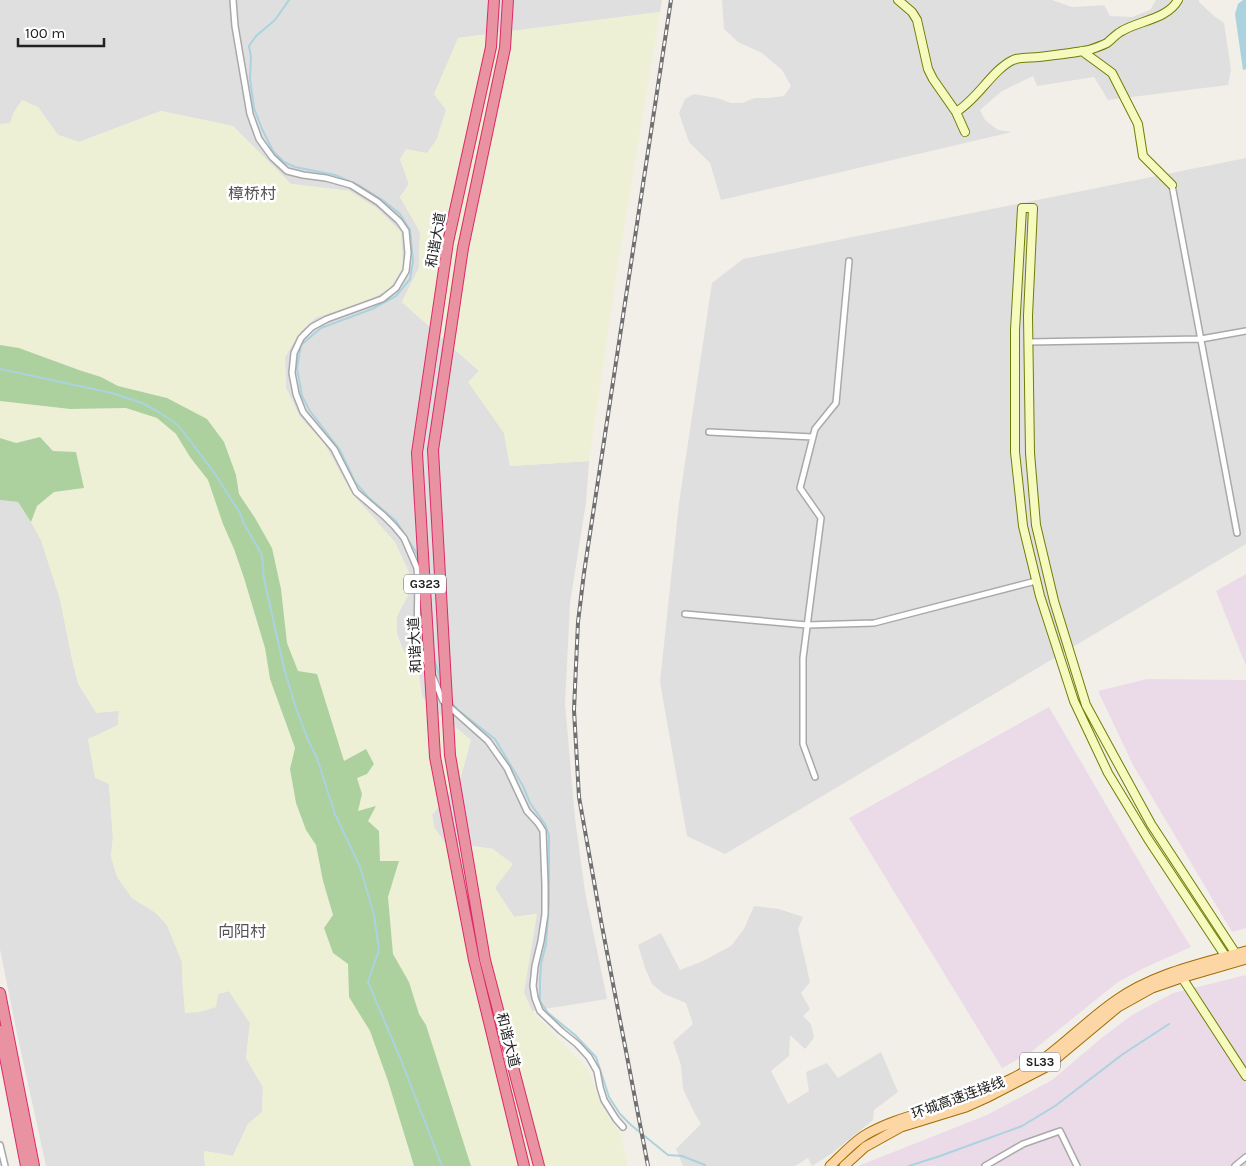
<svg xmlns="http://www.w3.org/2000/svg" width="1246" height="1166" font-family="Karla,'Noto Sans SC',sans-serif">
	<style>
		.residential { fill: #e0dfdf }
		.industrial { fill: #ebdbe8 }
		.farmland { fill: #eef0d5 }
		.forest { fill: #add19e }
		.water { fill: #aad3df }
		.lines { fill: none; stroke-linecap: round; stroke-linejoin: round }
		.stream { stroke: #aad3df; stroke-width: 2 }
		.street-casing { stroke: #a9a9a9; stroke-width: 8 }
		.secondary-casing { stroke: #707d05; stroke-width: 10 }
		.primary-casing { stroke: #a06b00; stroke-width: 11 }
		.highway-casing { stroke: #dc2a67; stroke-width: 12 }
		.street { stroke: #fff; stroke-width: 5 }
		.secondary { stroke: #f7fabf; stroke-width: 8 }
		.primary { stroke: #fcd6a4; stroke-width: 9 }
		.highway { stroke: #e892a2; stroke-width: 10 }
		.rail-casing { stroke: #707070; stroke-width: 4 }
		.rail { stroke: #fff; stroke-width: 2; stroke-dasharray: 5.5; stroke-linecap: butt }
		.labels { text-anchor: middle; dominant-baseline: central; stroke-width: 5; stroke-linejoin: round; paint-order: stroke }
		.shield { fill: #fff; stroke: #646464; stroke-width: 1 }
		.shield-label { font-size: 12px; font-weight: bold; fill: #222 }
		.street-label { font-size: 14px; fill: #222; stroke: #fff }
		.quarter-label { font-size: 16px; fill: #555; stroke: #fff }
	</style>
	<rect width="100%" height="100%" fill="#f2efe9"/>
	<path class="residential" d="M 0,0 L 662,0 L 660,12 L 458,38 L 446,110 L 437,139 L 428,153 L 400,159 L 409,184 L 400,197 L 420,232 L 419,268 L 402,302 L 479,371 L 469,382 L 504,433 L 510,466 L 589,461 L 586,503 L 570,603 L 565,703 L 575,818 L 585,892 L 607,999 L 532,1011 L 523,992 L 536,914 L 514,917 L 495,888 L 493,849 L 444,842 L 434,827 L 432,815 L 440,805 L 432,708 L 422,696 L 418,671 L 403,650 L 397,634 L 397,616 L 408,595 L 376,520 L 352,494 L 324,443 L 300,417 L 286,388 L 285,357 L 300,332 L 315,318 L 369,300 L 350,191 L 291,184 L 232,126 L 161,111 L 79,142 L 58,135 L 38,107 L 14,112 L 10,124 L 0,124 Z
		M 722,0 L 1052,0 L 1072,7 L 1104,5 L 1110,16 L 1132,17 L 1150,10 L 1156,0 L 1199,0 L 1199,2 L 1214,16 L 1224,23 L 1231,70 L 1228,85 L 1108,100 L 1094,77 L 1037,86 L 1033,76 L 1002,91 L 980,110 L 985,120 L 998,130 L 1012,132 L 721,200 L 710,163 L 689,142 L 679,113 L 685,99 L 694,94 L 717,98 L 731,103 L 742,103 L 755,98 L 769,98 L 784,96 L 791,86 L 782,70 L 762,53 L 738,42 L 724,29 Z
		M 1246,158 L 1246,544 L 725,854 L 687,836 L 660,682 L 679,503 L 712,283 L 743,259 Z
		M 0,500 L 18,502 L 31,522 L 41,540 L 60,599 L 72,659 L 78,683 L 85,695 L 119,711 L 118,725 L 109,784 L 113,838 L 111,857 L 132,898 L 156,913 L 167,925 L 182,962 L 183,990 L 218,994 L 229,991 L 250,1023 L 246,1058 L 263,1087 L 262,1112 L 248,1124 L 233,1156 L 204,1151 L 205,1166 L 46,1166 L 16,1029 L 0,949 Z
		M 754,906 L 779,909 L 803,917 L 798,929 L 810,982 L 801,993 L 810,1009 L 803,1016 L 811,1024 L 814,1038 L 805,1049 L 790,1035 L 789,1056 L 771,1071 L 788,1104 L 809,1091 L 806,1072 L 827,1063 L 838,1078 L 881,1052 L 898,1092 L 874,1110 L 873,1120 L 831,1154 L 812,1166 L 808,1158 L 795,1166 L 683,1166 L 676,1149 L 701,1124 L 694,1112 L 683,1089 L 681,1065 L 673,1042 L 693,1024 L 686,1003 L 664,994 L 652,984 L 645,968 L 638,945 L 661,933 L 680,970 L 703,961 L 731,946 L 744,929 Z"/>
	<path class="industrial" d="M 1246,574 L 1246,666 L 1216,591 Z
		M 1147,679 L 1246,680 L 1246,928 L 1232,932 L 1133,765 L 1098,691 Z
		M 1049,707 L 1157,892 L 1191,947 L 1144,968 L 1118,982 L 1031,1052 L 1002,1068 L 849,818 Z
		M 1246,975 L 1246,1166 L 858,1166 L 987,1115 L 1052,1080 L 1104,1036 L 1132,1015 L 1173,993 Z"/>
	<path class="farmland" d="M 660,12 L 619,258 L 589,461 L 510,466 L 504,433 L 468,382 L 479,371 L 402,302 L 419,268 L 420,232 L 400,197 L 409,184 L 400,159 L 406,149 L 427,153 L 437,139 L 446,110 L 434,94 L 458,38 Z
		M 22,100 L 38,107 L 58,135 L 79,142 L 161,111 L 233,126 L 291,184 L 350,191 L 378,209 L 401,232 L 403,267 L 390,289 L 369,300 L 315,318 L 300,332 L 285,357 L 286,388 L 300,417 L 324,443 L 352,494 L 395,542 L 409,572 L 408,595 L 397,616 L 397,634 L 403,650 L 418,670 L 422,696 L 432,708 L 471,740 L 461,777 L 432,815 L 434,827 L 444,842 L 493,849 L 513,864 L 495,888 L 514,917 L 537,914 L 524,992 L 532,1011 L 588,1070 L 602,1106 L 621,1135 L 628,1166 L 471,1166 L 426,1025 L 419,1014 L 409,982 L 393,954 L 388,897 L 399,861 L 380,861 L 379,831 L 357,811 L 362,794 L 357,778 L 344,762 L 336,738 L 298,671 L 287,643 L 281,589 L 272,548 L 255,518 L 239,494 L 236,475 L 167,398 L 118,386 L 101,377 L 79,370 L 19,348 L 0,345 L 0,124 L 10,123 L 14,112 Z
		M 0,401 L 70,409 L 126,408 L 157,418 L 176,434 L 190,457 L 208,480 L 223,524 L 234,549 L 244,578 L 265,648 L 270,679 L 295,748 L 290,769 L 306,830 L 316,845 L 323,881 L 333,916 L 333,953 L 348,964 L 349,997 L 370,1031 L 388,1081 L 414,1166 L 205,1166 L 204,1151 L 233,1156 L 248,1124 L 262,1112 L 263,1087 L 246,1058 L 250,1023 L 229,991 L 218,994 L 216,1007 L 200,1012 L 185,1013 L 183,990 L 182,962 L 167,925 L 156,913 L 132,898 L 117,877 L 111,857 L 113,838 L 109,784 L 95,778 L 88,739 L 118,725 L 119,711 L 96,713 L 78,683 L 72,659 L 60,599 L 41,540 L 31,522 L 37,506 L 54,492 L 84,488 L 76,452 L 53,451 L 40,437 L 16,443 L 0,438 Z"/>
	<path class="forest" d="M 0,345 L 19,348 L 79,370 L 101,377 L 118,386 L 167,398 L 207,419 L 224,442 L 236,475 L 239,494 L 255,518 L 272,548 L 281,589 L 287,643 L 298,671 L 317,674 L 344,761 L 366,749 L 374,764 L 367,774 L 357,778 L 362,794 L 358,811 L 376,806 L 368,821 L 379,831 L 380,861 L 399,861 L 388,897 L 393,954 L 409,982 L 419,1014 L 426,1025 L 471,1166 L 414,1166 L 388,1081 L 370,1031 L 349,997 L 348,964 L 333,953 L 324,928 L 333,915 L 323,881 L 316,845 L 306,830 L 296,803 L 290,769 L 295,748 L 270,679 L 265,648 L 244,578 L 234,549 L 223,524 L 208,480 L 190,457 L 176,434 L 157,418 L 126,408 L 70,409 L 0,401 Z
		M 40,437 L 53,451 L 76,452 L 84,488 L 54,492 L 37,506 L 31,522 L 18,502 L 0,500 L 0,438 L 16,443 Z"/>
	<path class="water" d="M 1243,0 L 1246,0 L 1246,69 L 1243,70 L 1235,14 L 1238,4 Z"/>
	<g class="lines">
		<path class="stream" d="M 289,0 L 275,20 L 256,36 L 249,46 L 251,57 L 250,79 L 254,108 L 262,129 L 273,151 L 284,162 L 295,167 L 335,175 L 360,186 L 384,201 L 400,214 L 410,230 L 413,261 L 410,279 L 396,296 L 372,309 L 321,328 L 301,345 L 297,368 L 302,396 L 310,411 L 340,450 L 355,482 L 369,498 L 396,521 L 416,552 L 419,558
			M 0,369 L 112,393 L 142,403 L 157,411 L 178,425 L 213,471 L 240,513 L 243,522 L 262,555 L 264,579 L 284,668 L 295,705 L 308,740 L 317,758 L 335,814 L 360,867 L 374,915 L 379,950 L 368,982 L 401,1060 L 442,1166
			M 423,632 L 423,641
			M 434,658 L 441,682
			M 451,702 L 458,710 L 495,739 L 523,786 L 530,803 L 545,824 L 549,835 L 549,904 L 546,944 L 541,964 L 540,982 L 540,1001 L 548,1013 L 575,1035 L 596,1057 L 609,1097 L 620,1114 L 631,1125 L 668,1155 L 682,1156 L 705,1165 L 705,1166
			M 909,1166 L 940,1156 L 1022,1126 L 1055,1106 L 1123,1054 L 1169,1024"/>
		<defs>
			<path id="street" d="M 233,0 L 235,26 L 250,114 L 259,139 L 272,157 L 287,171 L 303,175 L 326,178 L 351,185 L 378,202 L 399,221 L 406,231 L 408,253 L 406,271 L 396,288 L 382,299 L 327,319 L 312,327 L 301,338 L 294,353 L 292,373 L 296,394 L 303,412 L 334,449 L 356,492 L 384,516 L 394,526 L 404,538 L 417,568 L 418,581 L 417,638 L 420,650 L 427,663
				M 1172,185 L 1237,533
				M 1028,342 L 1201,339 L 1246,331
				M 709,432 L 813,437
				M 685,614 L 807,625 L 874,623 L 1036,581
				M 433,677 L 443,701 L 488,741 L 507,768 L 527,811 L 538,823 L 543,831 L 545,884 L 545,914 L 541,941 L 535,966 L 533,986 L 535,998 L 540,1011 L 561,1031 L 577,1044 L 589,1057 L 597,1071 L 600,1087 L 604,1100 L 616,1119 L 623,1127
				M 815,777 L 803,744 L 803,658 L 821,518 L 800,488 L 815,429 L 836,403 L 849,261
				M 0,1145 L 5,1166
				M 985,1166 L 1023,1144 L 1060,1131 L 1077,1166
				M 1235,1166 L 1246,1157"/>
			<path id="secondary" d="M 898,0 L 912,12 L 917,20 L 928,69 L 933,79 L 956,112 L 965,132
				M 1082,51 L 1112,73 L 1138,124 L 1143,156 L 1172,185
				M 956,112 C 978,99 992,70 1013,60 C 1020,57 1031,58 1039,57 C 1056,55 1073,53 1089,50 C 1095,48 1101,46 1107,43 C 1112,39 1116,34 1122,31 C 1138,21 1168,19 1178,0
				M 1228,960 L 1148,839 L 1108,773 L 1074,701 L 1040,596 L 1023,526 L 1015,452 L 1015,330 L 1022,208 L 1033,208 L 1028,316 L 1030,453 L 1036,525 L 1054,601 L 1086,705 L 1151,824 L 1238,957
				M 1179,973 L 1246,1076"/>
			<path id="primary" d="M 830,1166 C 841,1156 854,1141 867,1134 C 886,1123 907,1117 927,1111 C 955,1102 983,1093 1009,1080 C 1050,1061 1079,1026 1115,1001 C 1154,973 1201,964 1246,951
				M 844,1166 L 865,1147 L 901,1127 L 966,1107 L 986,1098 L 1046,1067 L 1118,1007 L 1152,988 L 1181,978 L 1246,959"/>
			<path id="highway" d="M 494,0 L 491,47 L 448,242 L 417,453 L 435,757 L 474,960 L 524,1166
				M 508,0 L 505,48 L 463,248 L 433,450 L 450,755 L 485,960 L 539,1166
				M 0,993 L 34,1166
				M 0,1031 L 26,1166"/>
		</defs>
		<use href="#street" class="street-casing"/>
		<use href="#secondary" class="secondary-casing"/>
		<use href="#primary" class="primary-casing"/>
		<use href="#highway" class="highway-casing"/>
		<use href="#street" class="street"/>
		<use href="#secondary" class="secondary"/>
		<use href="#primary" class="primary"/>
		<use href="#highway" class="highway"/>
		<defs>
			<path id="rail" d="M 648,1166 L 601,921 L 579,797 L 574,710 L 578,622 L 584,573 L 671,0"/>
		</defs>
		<use href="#rail" class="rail-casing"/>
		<use href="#rail" class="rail"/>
	</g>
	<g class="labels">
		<g class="shield">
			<rect x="404" y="574.5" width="42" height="19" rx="4"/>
			<rect x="1020" y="1052.5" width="40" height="19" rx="4"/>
		</g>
		<g class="shield-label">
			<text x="425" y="584">G323</text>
			<text x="1040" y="1062">SL33</text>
		</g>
		<g class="street-label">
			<text transform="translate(436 240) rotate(-80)">和谐大道</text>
			<text transform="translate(415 645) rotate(-93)">和谐大道</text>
			<text transform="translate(508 1040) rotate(76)">和谐大道</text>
			<text transform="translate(958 1098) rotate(-20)">环城高速连接线</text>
		</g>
		<g class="quarter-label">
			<text x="252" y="193">樟桥村</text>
			<text x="242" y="931">向阳村</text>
		</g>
	</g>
	<path d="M18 38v8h86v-8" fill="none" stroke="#222222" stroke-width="2.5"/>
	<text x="25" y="38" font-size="15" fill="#222222" stroke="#ffffff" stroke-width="4" paint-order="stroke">100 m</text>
</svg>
